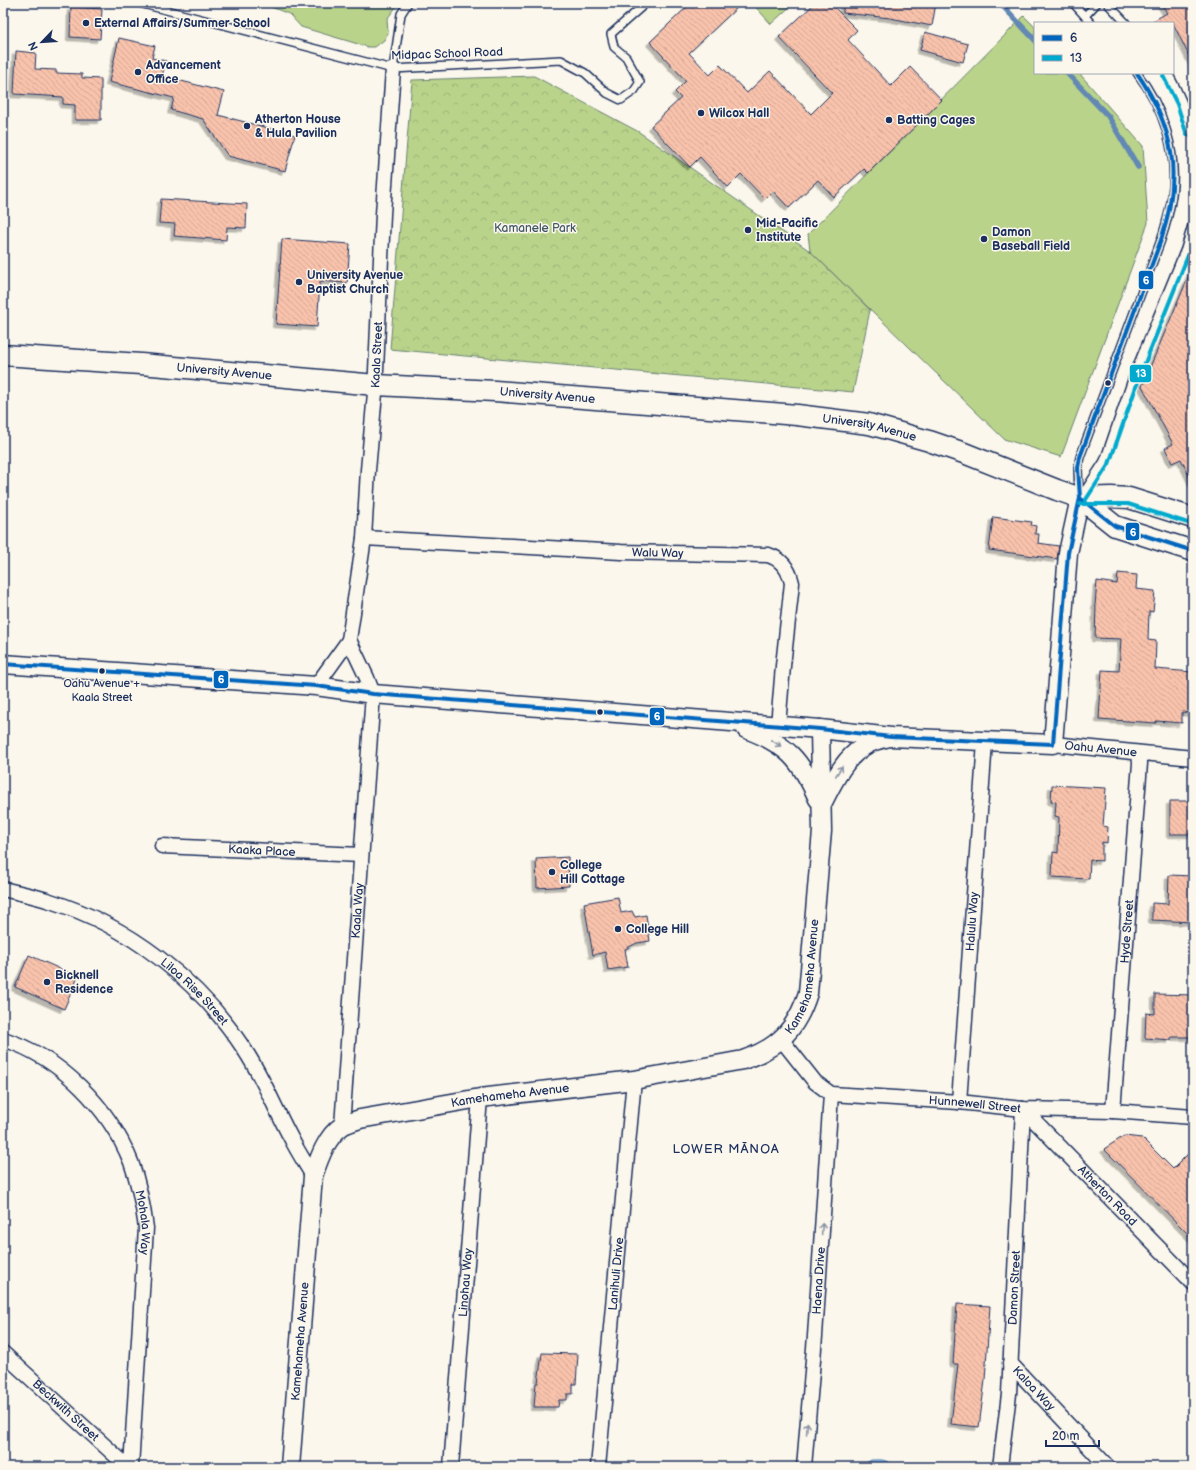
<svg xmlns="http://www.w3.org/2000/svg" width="1196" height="1470" font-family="'Balsamiq Sans',sans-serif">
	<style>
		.grass { fill: #b9d38a; stroke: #6a8174 }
		.park { fill: url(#park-crowns); stroke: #6a8174 }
		.water { fill: url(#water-rules); stroke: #6288b4 }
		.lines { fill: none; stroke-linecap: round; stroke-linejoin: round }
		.stream { stroke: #6288b4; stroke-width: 5.5 }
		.building { fill: url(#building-back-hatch); stroke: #1b2f5e; filter: url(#shadow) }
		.service-casing { stroke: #1b2f5e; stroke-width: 10 }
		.minor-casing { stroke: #1b2f5e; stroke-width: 17 }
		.tertiary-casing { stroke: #1b2f5e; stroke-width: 21 }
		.secondary-casing { stroke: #1b2f5e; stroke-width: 23 }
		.service { stroke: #fbf7ec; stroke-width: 7 }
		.minor { stroke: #fbf7ec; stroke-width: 14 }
		.tertiary { stroke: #fbf7ec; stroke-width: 18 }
		.secondary { stroke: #fbf7ec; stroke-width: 20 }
		.bus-1-casing { stroke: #fbf7ec; stroke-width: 7 }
		.bus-2-casing { stroke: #fbf7ec; stroke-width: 7 }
		.bus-1 { stroke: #0065bd; stroke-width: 4 }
		.bus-2 { stroke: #00a9ce; stroke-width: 4 }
		.oneway { stroke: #8b93a5 }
		.poi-dot { fill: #1b2f5e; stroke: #fbf7ec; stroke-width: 1.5 }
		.labels { text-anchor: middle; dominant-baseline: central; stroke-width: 3; stroke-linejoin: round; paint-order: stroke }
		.bus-label { font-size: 11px; fill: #1b2f5e; stroke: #fbf7ec }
		.poi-label { font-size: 12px; font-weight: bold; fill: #1b2f5e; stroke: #fbf7ec; text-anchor: start }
		.street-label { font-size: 12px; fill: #1b2f5e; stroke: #fbf7ec }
		.park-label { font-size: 12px; fill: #425869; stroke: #fbf7ec }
		.neighbourhood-label { font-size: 13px; letter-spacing: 1px; fill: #1b2f5e; stroke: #fbf7ec }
		.line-badge { stroke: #fbf7ec; stroke-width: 1.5 }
		.badge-label { font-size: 11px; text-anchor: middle; font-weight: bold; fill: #fff }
	</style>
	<defs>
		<pattern id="park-crowns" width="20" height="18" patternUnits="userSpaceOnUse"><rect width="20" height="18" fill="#b9d38a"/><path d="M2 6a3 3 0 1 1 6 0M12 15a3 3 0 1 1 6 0" fill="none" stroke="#9eb57a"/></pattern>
		<pattern id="water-rules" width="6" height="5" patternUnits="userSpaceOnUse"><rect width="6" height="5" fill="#92c3ee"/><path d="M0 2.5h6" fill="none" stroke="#769fc4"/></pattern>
		<pattern id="building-back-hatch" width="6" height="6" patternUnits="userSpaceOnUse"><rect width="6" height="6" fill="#f8c2ab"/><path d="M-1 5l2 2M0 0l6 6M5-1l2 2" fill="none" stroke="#d4a796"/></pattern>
		<filter id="shadow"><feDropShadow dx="-3.5" dy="3.5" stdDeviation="0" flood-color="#0004"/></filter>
	</defs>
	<rect width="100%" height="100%" fill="#fbf7ec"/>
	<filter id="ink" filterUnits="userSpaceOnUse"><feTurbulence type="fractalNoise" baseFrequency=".025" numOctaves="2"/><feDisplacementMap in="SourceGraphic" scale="8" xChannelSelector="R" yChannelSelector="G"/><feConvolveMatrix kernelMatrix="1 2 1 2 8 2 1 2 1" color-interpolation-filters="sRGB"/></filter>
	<g filter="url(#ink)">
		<path class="grass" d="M 261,3 L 399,3 L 387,19 L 388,33 L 384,40 L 375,47 L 368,47 L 301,27 L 289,14 Z
			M 752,3 L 794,3 L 771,24 Z
			M 1024,16 L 1035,27 L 1035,73 L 1079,73 L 1143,146 L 1148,223 L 1061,457 L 1004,439 L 810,251 L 808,234 Z"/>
		<path class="park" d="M 534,76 L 639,132 L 810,251 L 870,310 L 853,392 L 390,349 L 412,80 Z"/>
		<path class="water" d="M 871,1460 C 879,1460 888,1458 892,1467 L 865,1467 L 866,1463 Z"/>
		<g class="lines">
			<path class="stream" d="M 1000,3 L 1035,40
				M 1067,73 L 1108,116 L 1138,167"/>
		</g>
		<path class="building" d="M 691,3 L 742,3 L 689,53 L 710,75 L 720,65 L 747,93 L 770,71 L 811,114 L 832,93 L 779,37 L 815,3 L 830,3 L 857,30 L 848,40 L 891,86 L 910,67 L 942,100 L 868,173 L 864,169 L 834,197 L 818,180 L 789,208 L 773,191 L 765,199 L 741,174 L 728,187 L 700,157 L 690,167 L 651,126 L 681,98 L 675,92 L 686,81 L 650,42 Z
			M 843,3 L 936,3 L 932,26 L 890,18 L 843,13 Z
			M 1161,3 L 1193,3 L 1193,64 L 1173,23 L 1149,23 L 1167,13 Z
			M 71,7 L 102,9 L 100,39 L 70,37 Z
			M 925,32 L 968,44 L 963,62 L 920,50 Z
			M 119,38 L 155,46 L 152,58 L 166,61 L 162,76 L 224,92 L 218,115 L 295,135 L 285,171 L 228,156 L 203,119 L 171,110 L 174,98 L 109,82 Z
			M 16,51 L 36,53 L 35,69 L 56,70 L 56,73 L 82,74 L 82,78 L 101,79 L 101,120 L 75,120 L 75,105 L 63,104 L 63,97 L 14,94 Z
			M 161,199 L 247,204 L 246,228 L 227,227 L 226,240 L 174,236 L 175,224 L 159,223 Z
			M 282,239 L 350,244 L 347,283 L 320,281 L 317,327 L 276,324 Z
			M 1193,266 L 1193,484 L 1181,459 L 1172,463 L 1165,448 L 1173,444 L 1142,386 Z
			M 993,517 L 1032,522 L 1031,525 L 1036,526 L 1035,534 L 1039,534 L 1038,543 L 1059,546 L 1057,559 L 989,550 Z
			M 1118,573 L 1137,575 L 1136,589 L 1155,591 L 1153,612 L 1149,611 L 1148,640 L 1156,641 L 1155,669 L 1193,672 L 1193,713 L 1182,712 L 1182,723 L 1156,721 L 1156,723 L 1099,719 L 1102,670 L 1119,671 L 1121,639 L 1095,638 L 1096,606 L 1095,606 L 1097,581 L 1117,584 Z
			M 1052,785 L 1106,788 L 1103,826 L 1108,827 L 1107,843 L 1102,842 L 1102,861 L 1090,860 L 1089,879 L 1052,877 L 1053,852 L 1058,853 L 1059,817 L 1055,816 L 1056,802 L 1051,801 Z
			M 1170,801 L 1193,801 L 1193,834 L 1170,834 Z
			M 568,857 L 569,886 L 537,888 L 536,859 Z
			M 1169,875 L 1193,876 L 1193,922 L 1152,920 L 1152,903 L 1168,904 Z
			M 618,897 L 621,913 L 632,911 L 635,917 L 646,915 L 650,941 L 637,943 L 625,949 L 628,967 L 608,970 L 605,952 L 593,955 L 584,903 Z
			M 29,955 L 78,977 L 64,1009 L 15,987 Z
			M 1155,994 L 1193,995 L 1193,1037 L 1171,1037 L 1171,1040 L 1145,1038 L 1146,1013 L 1155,1014 Z
			M 1124,1136 L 1142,1138 L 1173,1169 L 1193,1149 L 1193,1239 L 1104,1149 Z
			M 957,1304 L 990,1306 L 985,1380 L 979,1427 L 951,1424 L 958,1364 L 953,1364 Z
			M 542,1353 L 578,1354 L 576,1384 L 573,1384 L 573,1394 L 567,1394 L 567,1400 L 559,1400 L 558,1407 L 534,1407 L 536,1383 L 538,1383 Z"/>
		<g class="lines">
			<defs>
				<path id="service" d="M 139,3 L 393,69 L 561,60 L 585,73 L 607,93 L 621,100 L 634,91 L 640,82 L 626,57 L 614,47 L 611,34 L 646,3
					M 1073,3 L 1091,23
					M 1107,3 L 1126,23
					M 1085,16 L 1097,3
					M 393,69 L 401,14 L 408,3
					M 1168,73 C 1179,92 1187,111 1193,133
					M 1082,495 L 1104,461 L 1135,371 L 1185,249 L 1193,222
					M 1079,496 L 1078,468 L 1080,457 L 1161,240 C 1166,225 1170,210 1172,195 C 1178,152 1163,107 1137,73"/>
				<g id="minor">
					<path id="s1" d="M 364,538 L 621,552 L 768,555 C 782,559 789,570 792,583 L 783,666 L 778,726"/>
					<path d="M 316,686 L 349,640"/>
					<path id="s2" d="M 1053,744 L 1193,758"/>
					<path id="s3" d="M 162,846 L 361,855"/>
					<path id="s4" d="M 3,889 C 19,893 35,896 50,901 C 128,925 199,980 244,1049 C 263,1077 275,1109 292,1140 C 298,1152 306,1164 313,1176"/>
					<path id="s5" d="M 3,1039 C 60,1057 109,1107 131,1162 C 139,1184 143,1205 146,1228 L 131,1467"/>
					<path id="s6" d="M 781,1039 L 815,1082 L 831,1094 L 959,1102 L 1023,1109 L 1113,1111 L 1193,1117"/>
					<path id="s7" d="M 959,1102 L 985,742"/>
					<path id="s8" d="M 1023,1109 L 1193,1283"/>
					<path id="s9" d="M 1113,1111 L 1140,763 L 1139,753"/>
					<path id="s10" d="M 342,1126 L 373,694 L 367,678 L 349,640 L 364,538 L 368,470 L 375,393 L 383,214 L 393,69"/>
					<path id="s11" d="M 3,1353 L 128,1467"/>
					<path id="s12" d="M 1010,1363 L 1108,1467"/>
					<path id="s13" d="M 451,1467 L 480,1098"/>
					<path id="s14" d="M 598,1467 L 634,1080"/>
					<path id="s15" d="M 804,1467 L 815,1336 L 831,1094"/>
					<path id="s16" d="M 1000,1467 L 1009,1394 L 1023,1109"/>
				</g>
				<g id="tertiary">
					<path d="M 3,664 L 316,686 L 373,694 L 820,729 L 891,737 L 1053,744 L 1068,553 L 1080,498"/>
					<path d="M 746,729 C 787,744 801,760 818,799"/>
					<path d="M 823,802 C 837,774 851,744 886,738"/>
					<path id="s17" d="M 290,1467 L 313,1176 C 319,1159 326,1137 342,1126 C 347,1123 354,1121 360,1119 L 480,1098 L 634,1080 L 743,1060 C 779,1048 797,1028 808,993 L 822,831 L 820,729"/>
				</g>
				<g id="secondary">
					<path id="s18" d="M 3,355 L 141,364 L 376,385 L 495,391 L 797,415 L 869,424 L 929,441 L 964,453 L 1057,490 L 1080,498 L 1115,526 L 1193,551"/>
					<path d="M 1080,498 L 1111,497 L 1129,498 L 1193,518"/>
				</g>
			</defs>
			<use href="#service" class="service-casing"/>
			<use href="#minor" class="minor-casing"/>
			<use href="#tertiary" class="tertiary-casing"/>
			<use href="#secondary" class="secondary-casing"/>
			<use href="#service" class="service"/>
			<use href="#minor" class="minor"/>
			<use href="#tertiary" class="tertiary"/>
			<use href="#secondary" class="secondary"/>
			<defs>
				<path id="bus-1" d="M 1080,498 L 1115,526 L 1193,551
					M 3,664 L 316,686 L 373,694 L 820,729 L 891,737 L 1053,744 L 1068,553 L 1080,498 L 1078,468 L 1080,457 L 1161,240 C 1182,176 1175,128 1137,73"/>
				<path id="bus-2" d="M 1163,76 L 1177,104 L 1187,135
					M 1085,501 L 1109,464 L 1141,373 L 1193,243
					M 1080,504 L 1128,504 L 1191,524"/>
			</defs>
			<use href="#bus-1" class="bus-1-casing"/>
			<use href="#bus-2" class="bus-2-casing"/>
			<use href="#bus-1" class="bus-1"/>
			<use href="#bus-2" class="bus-2"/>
		</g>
		<defs><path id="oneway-shaft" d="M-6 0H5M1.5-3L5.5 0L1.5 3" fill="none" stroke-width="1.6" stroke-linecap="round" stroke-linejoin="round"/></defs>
		<g class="oneway">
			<use href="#oneway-shaft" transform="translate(776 743) rotate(33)"/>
			<use href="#oneway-shaft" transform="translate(839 771) rotate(-56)"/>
			<use href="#oneway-shaft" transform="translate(822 1229) rotate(-86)"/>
			<use href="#oneway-shaft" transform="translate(807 1428) rotate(-86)"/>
		</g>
	</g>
	<g class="poi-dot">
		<circle cx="86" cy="23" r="4"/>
		<circle cx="138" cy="72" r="4"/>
		<circle cx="701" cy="113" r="4"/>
		<circle cx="889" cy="120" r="4"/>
		<circle cx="247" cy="126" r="4"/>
		<circle cx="748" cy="230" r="4"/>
		<circle cx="984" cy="239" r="4"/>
		<circle cx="299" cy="282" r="4"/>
		<circle cx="1108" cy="383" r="3.5"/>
		<circle cx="102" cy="671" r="3.5"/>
		<circle cx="600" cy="712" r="3.5"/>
		<circle cx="552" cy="872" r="4"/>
		<circle cx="618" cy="929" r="4"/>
		<circle cx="47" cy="982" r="4"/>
	</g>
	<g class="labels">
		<g class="bus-label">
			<text x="102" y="683">Oahu Avenue +<tspan x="102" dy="14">Kaala Street</tspan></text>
		</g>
		<g class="poi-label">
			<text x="94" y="23">External Affairs/Summer School</text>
			<text x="146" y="65">Advancement<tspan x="146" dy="14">Office</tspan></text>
			<text x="709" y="113">Wilcox Hall</text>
			<text x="255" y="119">Atherton House<tspan x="255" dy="14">&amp; Hula Pavilion</tspan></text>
			<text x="897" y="120">Batting Cages</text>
			<text x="756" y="223">Mid-Pacific<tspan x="756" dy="14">Institute</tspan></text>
			<text x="992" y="232">Damon<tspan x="992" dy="14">Baseball Field</tspan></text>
			<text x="307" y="275">University Avenue<tspan x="307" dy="14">Baptist Church</tspan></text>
			<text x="560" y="865">College<tspan x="560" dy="14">Hill Cottage</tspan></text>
			<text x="626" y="929">College Hill</text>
			<text x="55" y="975">Bicknell<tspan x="55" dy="14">Residence</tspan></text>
		</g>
		<g class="street-label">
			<text transform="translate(447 54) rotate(-2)">Midpac School Road</text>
			<text stroke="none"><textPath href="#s10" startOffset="779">Kaala Street</textPath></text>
			<text stroke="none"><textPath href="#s18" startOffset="222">University Avenue</textPath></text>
			<text stroke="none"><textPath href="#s18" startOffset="546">University Avenue</textPath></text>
			<text stroke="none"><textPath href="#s18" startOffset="870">University Avenue</textPath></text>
			<text stroke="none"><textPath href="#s1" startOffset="294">Walu Way</textPath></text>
			<text stroke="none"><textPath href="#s2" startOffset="48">Oahu Avenue</textPath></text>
			<text stroke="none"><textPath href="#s3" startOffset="100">Kaaka Place</textPath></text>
			<text stroke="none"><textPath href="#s10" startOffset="216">Kaala Way</textPath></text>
			<text stroke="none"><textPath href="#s7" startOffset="181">Halulu Way</textPath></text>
			<text stroke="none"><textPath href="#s9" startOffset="180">Hyde Street</textPath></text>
			<text stroke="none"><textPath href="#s17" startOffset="870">Kamehameha Avenue</textPath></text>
			<text stroke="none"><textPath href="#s4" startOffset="221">Liloa Rise Street</textPath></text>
			<text stroke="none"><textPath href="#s17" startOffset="522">Kamehameha Avenue</textPath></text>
			<text stroke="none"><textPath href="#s6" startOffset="219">Hunnewell Street</textPath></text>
			<text stroke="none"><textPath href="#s8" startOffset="121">Atherton Road</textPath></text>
			<text stroke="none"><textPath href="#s5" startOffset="245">Mohala Way</textPath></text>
			<text stroke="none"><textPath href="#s14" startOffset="194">Lanihuli Drive</textPath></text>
			<text stroke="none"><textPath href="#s15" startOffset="187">Haena Drive</textPath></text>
			<text stroke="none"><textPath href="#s13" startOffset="185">Linohau Way</textPath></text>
			<text stroke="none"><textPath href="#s16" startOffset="180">Damon Street</textPath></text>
			<text stroke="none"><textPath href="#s17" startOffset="126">Kamehameha Avenue</textPath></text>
			<text stroke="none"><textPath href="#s12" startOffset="35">Kaloa Way</textPath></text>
			<text stroke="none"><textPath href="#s11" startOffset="85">Beckwith Street</textPath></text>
		</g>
		<g class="park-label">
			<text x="535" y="228">Kamanele Park</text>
		</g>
		<g class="neighbourhood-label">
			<text x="726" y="1149">LOWER MĀNOA</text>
		</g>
	</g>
	<g class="line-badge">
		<rect x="1138" y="270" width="16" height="20" rx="4" fill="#0065bd"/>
		<rect x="1129" y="364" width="23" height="19" rx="4" fill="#00a9ce"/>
		<rect x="1125" y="522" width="15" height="19" rx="4" fill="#0065bd"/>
		<rect x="213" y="670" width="16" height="19" rx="4" fill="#0065bd"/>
		<rect x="649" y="707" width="16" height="19" rx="4" fill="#0065bd"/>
	</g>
	<g class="badge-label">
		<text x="1146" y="284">6</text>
		<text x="1141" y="377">13</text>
		<text x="1133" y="536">6</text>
		<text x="221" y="683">6</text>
		<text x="657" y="720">6</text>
	</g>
	<rect width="1196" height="1470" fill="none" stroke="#fbf7ec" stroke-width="16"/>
	<rect x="8" y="8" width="1180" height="1454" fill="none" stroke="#1b2f5e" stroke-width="1.5" filter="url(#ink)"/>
	<rect x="1034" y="22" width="140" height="52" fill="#fbf7ec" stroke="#a1a7b3"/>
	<rect x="1042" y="35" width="20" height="6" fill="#0065bd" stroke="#a1a7b3"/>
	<text x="1070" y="42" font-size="12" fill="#1b2f5e">6</text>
	<rect x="1042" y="55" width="20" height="6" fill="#00a9ce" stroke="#a1a7b3"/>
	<text x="1070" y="62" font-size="12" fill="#1b2f5e">13</text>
	<g transform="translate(42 42) rotate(245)" stroke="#fbf7ec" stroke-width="3" paint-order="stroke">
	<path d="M0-3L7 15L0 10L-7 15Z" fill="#1b2f5e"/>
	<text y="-6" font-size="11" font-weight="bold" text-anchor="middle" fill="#1b2f5e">N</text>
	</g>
	<path d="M1046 1440v6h53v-6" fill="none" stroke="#1b2f5e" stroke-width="2"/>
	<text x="1052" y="1440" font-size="12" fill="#1b2f5e" stroke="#fbf7ec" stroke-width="3" paint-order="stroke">20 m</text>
</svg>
